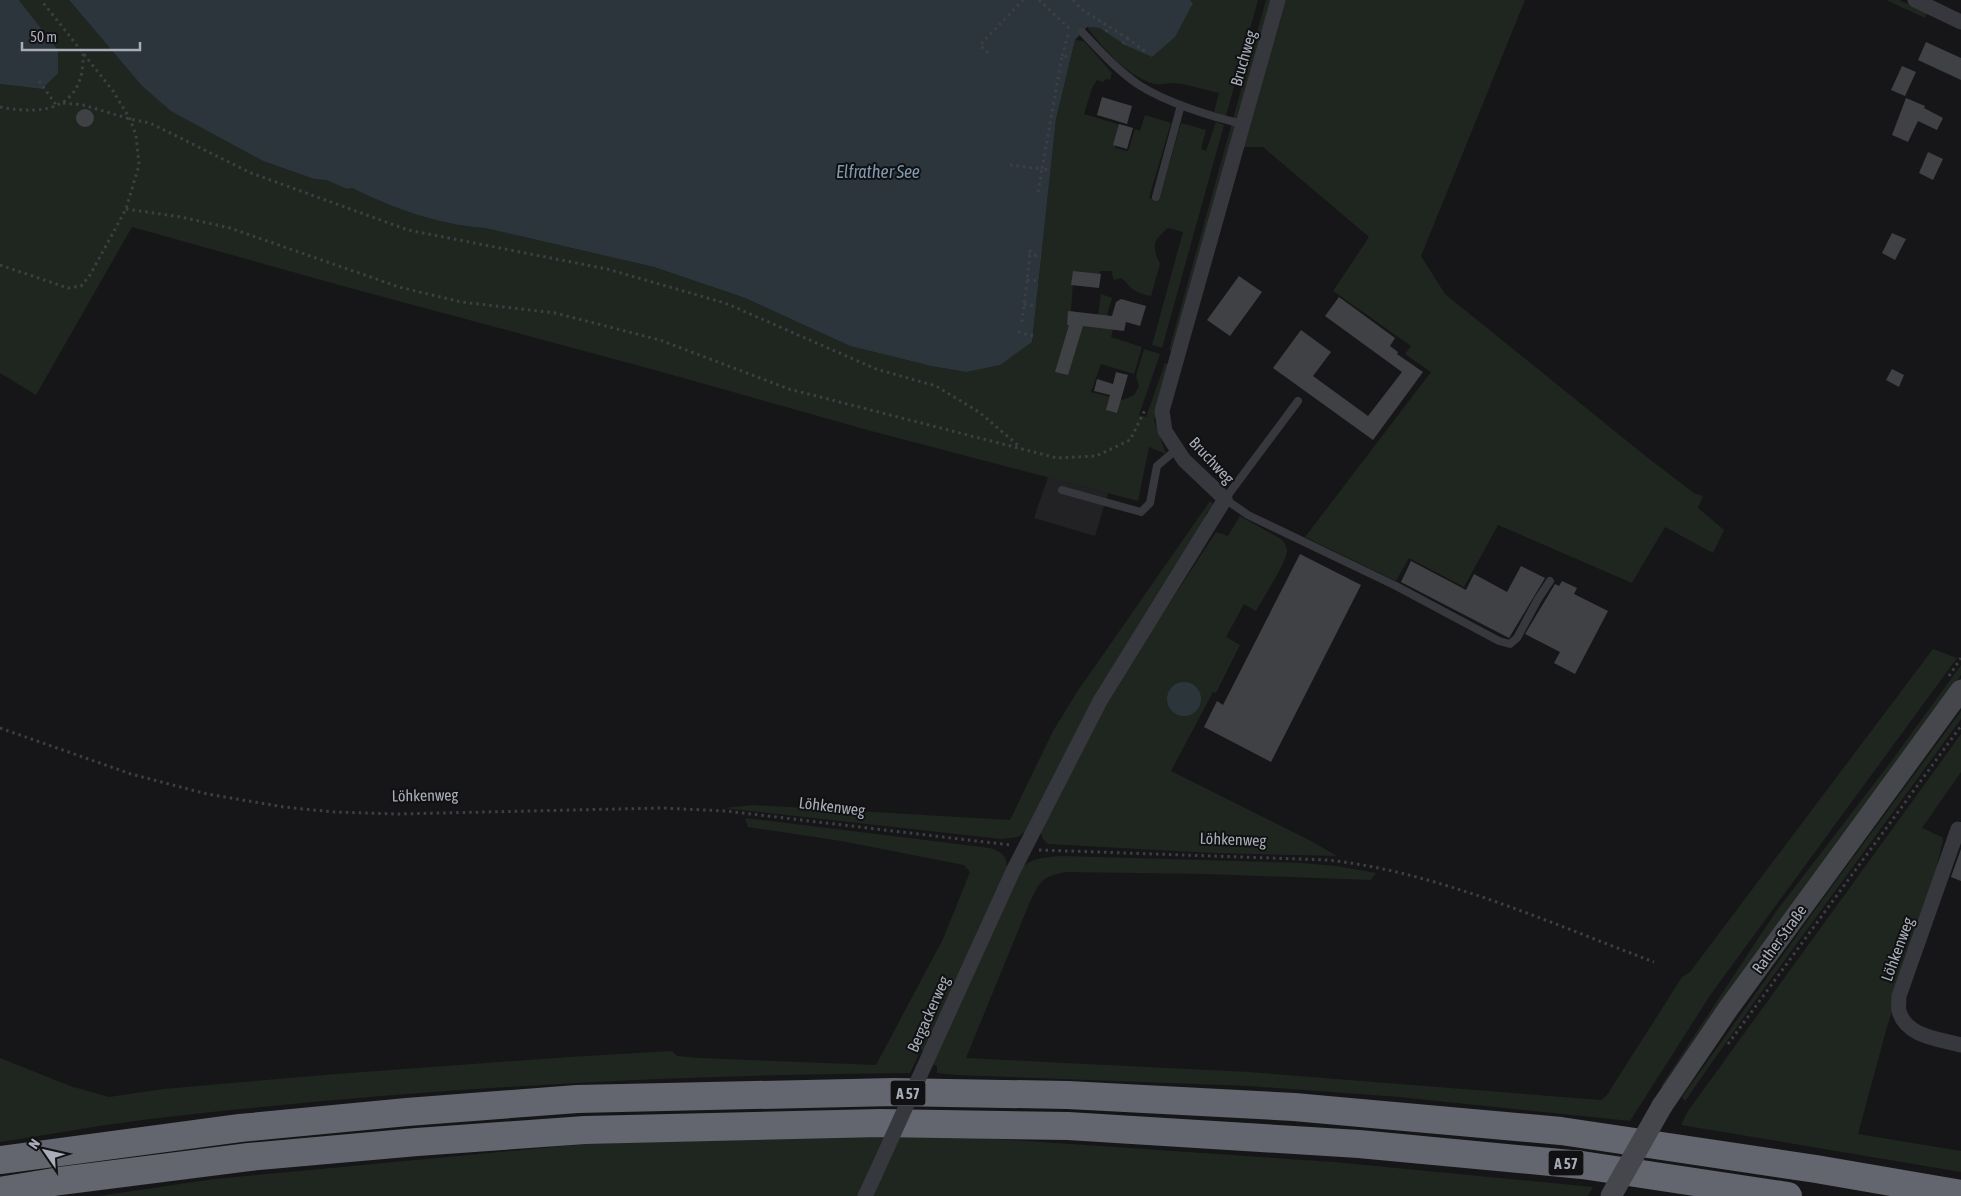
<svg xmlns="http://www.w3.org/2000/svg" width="1961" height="1196" font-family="'Asap Condensed',sans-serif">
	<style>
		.built { fill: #222225 }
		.green { fill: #1e261f }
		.water { fill: #2c353c }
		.building { fill: #404145 }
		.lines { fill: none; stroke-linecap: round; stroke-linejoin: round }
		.path { stroke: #3d3f44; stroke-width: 3; stroke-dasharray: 2.5 4; stroke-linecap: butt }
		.service { stroke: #37383d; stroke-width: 8 }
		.minor { stroke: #37383d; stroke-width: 15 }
		.secondary { stroke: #45474d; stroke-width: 21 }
		.motorway { stroke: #63666e; stroke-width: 28 }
		.minor-bridge { stroke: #37383d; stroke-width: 15 }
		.secondary-bridge { stroke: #45474d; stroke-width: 21 }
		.labels { text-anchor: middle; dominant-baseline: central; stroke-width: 4; stroke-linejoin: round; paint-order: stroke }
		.shield { fill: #111113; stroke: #7b7e86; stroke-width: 1 }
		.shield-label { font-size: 15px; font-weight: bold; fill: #a8adb8 }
		.street-label { font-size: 16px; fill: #a8adb8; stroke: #111113 }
		.water-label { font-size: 18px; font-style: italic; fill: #7f9bb3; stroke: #111113 }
	</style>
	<rect width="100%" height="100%" fill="#161618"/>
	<path class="built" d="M 1048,477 L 1108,493 L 1095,536 L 1034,518 Z"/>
	<path class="green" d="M 19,0 L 69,0 L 142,86 L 171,110 L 263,161 L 314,179 L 326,180 L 347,189 L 352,188 C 392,208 439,225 485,228 L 654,267 L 745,298 L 850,346 L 931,366 L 966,372 L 1032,342 L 1056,119 L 1075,40 L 1084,41 L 1112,73 L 1110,80 L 1106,79 L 1103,82 L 1097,80 L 1092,88 L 1084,114 L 1121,125 L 1115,148 L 1128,151 L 1135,129 L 1140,131 L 1145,115 L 1171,123 L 1149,198 L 1159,201 L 1181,123 L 1206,130 L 1201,149 L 1206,151 L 1216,122 L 1224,125 L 1162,348 L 1152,345 L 1183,232 L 1168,228 C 1152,241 1152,246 1160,264 L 1151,296 C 1144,295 1135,292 1130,287 C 1126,283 1126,281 1121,278 L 1114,280 L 1111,271 L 1100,271 L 1098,286 L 1073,284 L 1071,311 L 1098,315 L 1101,294 L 1112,298 L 1107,315 L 1115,322 L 1111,337 L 1142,347 L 1134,374 L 1101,364 L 1091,392 L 1123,400 L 1134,395 L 1139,386 L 1136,376 L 1144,349 L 1160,354 L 1139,415 L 1146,417 L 1165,363 L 1172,365 L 1154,420 L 1166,454 L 1149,447 L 1138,501 L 871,431 L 651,369 L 350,288 L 132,227 L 36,395 L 0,373 L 0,84 L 42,89 L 58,50 Z
		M 1190,0 L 1258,0 L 1226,116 L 1214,112 L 1219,93 C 1204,90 1188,84 1173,83 C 1167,83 1160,85 1154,84 C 1125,75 1104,49 1087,27 L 1100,28 L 1193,3 Z
		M 1266,0 L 1273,0 L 1176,352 L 1169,350 Z
		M 1285,0 L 1525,0 L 1421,256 L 1445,294 L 1648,458 L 1694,493 L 1703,496 L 1698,508 L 1724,530 L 1713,553 L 1665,527 L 1632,583 L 1498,525 L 1464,587 L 1409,558 L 1396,581 L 1305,537 L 1431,372 L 1405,354 L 1411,346 L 1333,291 L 1369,237 L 1263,147 L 1243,147 Z
		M 1886,0 L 1899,0 L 1927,13 L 1925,18 Z
		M 1210,501 L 1213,504 L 1206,514 L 1206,522 L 1026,831 L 1018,837 L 1001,839 L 724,808 L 753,805 L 1010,820 L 1053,731 L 1077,692 Z
		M 1240,516 L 1281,539 C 1284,542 1286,545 1287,550 C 1287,562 1263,598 1256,611 L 1244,604 L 1226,637 L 1240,645 L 1216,693 L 1213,692 L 1171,771 L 1313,842 L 1337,856 L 1212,853 L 1048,844 L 1043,839 L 1040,831 L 1109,696 L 1216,532 L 1228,536 Z
		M 1933,649 L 1957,658 L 1711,994 L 1630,1121 L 1399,1097 L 1248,1086 L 956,1075 L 937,1073 L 937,1066 L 932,1064 L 1019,870 C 1032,857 1046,857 1063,856 L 1302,863 L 1336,866 L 1376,873 L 1371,880 L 1206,874 L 1065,872 C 1040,877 1040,882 1029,904 L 966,1058 L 1249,1072 L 1601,1100 L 1607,1095 L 1682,977 L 1690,972 Z
		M 1961,665 L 1961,675 L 1851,825 L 1664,1087 L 1661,1086 L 1775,913 L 1890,763 Z
		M 1961,711 L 1961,719 L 1760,994 L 1685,1101 L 1682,1097 L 1830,889 Z
		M 1961,734 L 1961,772 L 1922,828 L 1942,837 L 1943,840 L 1932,888 L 1887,1027 L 1858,1134 L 1961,1151 L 1961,1172 L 1681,1125 L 1688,1111 Z
		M 745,818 L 990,848 C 1002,852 1009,857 1006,871 L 924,1051 L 921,1050 L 910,1073 C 659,1075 408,1089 159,1118 C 106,1124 53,1134 0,1142 L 0,1058 L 70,1086 L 109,1097 L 163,1089 L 336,1074 L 569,1057 L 672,1051 L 677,1056 L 700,1058 L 876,1065 L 943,939 L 970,872 L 964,865 L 841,841 L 748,827 Z
		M 923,1134 L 1334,1162 L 1593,1187 L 1588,1196 L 99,1196 L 214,1179 L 585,1144 Z"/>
	<path class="water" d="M 0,0 L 19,0 L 58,50 L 58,73 L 42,89 L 0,84 Z
		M 69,0 L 1190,0 L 1193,3 L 1175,37 L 1152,57 L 1125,45 L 1100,28 L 1087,27 L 1075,40 L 1056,119 L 1032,342 L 1000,365 L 966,372 L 931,366 L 850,346 L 745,298 L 654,267 L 485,228 C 439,225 392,208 352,188 L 347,189 L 326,180 L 314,179 L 263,161 L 171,111 L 142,86 Z
		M1167 699a17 17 0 1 1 34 0a17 17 0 1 1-34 0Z"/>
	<path class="building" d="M 1926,42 L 1961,58 L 1961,80 L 1918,60 Z
		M 1902,66 L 1916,72 L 1905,96 L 1891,90 Z
		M 1102,97 L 1132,106 L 1127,124 L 1097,115 Z
		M 1906,98 L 1925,106 L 1924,108 L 1943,118 L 1937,130 L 1918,121 L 1908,142 L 1892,135 Z
		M76 118a9 9 0 1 1 18 0a9 9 0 1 1-18 0Z
		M 1119,124 L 1133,128 L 1127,149 L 1113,145 Z
		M 1928,152 L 1943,159 L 1933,180 L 1919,173 Z
		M 1892,233 L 1906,239 L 1895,260 L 1882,253 Z
		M 1073,271 L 1101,274 L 1099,288 L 1071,285 Z
		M 1239,276 L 1262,292 L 1230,336 L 1207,320 Z
		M 1339,297 L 1395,338 L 1390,346 L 1398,352 L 1397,354 L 1423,372 L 1373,440 L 1273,368 L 1301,330 L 1331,352 L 1313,376 L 1368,416 L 1402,372 L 1325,316 Z
		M 1121,299 L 1146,306 L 1140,326 L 1126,322 L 1124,331 L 1083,326 L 1068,375 L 1055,372 L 1069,325 L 1067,325 L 1068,311 L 1112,316 L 1116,302 Z
		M 1892,369 L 1904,375 L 1899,387 L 1886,380 Z
		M 1116,372 L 1128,375 L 1117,413 L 1106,410 L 1110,395 L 1094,391 L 1097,379 L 1113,384 Z
		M 1300,554 L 1361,585 L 1271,762 L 1204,727 L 1217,701 L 1223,705 Z
		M 1411,561 L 1466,590 L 1474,574 L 1507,592 L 1521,566 L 1545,578 L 1509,638 L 1401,582 Z
		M 1562,581 L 1577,588 L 1574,594 L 1608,611 L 1575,674 L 1554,663 L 1560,652 L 1525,634 L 1555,584 L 1559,586 Z
		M 1961,849 L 1961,881 L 1951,877 Z"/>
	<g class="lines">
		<path class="path" d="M 1039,0 L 1072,31
			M 1073,0 L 1081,9 L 1127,38 L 1123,44
			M 1106,32 L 1109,27
			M 1127,38 L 1146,52
			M 988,53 L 980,45 L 1023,0
			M 1062,56 L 1068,35
			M 39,81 L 57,106
			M 63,103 L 83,105 L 130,119 L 150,123 L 251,173 L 408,230 L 607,269 L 725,303 L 876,369 L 936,386 L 979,412 L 1020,447
			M 0,107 C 46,116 85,108 83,53
			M 1010,165 L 1042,169 L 1062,56 L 1071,57
			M 1038,192 L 1042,169 L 1050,170
			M 126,209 L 181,217 L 230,228 L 399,287 L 461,302 L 555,313 L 660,340 L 789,389 L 1057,458 L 1096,456 L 1130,440 L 1146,408
			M 1030,250 L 1030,255
			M 0,265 L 68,288 L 81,286 L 90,275 L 126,209 L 139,165 L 136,135 L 130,119 L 113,91 L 41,0
			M 1027,280 L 1038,281
			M 1024,304 L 1036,306
			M 1022,322 L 1030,255 L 1041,256
			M 1018,332 L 1033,336
			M 1949,676 L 1961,658
			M 0,728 L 131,774 L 207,794 L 284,807 L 334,812 L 397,814 L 662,808 L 726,811 L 1010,845
			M 1039,850 L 1328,860 C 1438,872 1550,923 1654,962
			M 1728,1044 L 1961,726"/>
		<path class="service" d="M 1082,32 C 1100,51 1117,70 1139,85 C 1165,102 1212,117 1243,124
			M 1156,197 L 1181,105
			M 1298,401 L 1225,499 L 1248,515 L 1396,586 L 1499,641 L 1510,644 L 1517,638 L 1538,599 L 1550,581
			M 1062,490 L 1141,512 L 1150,503 L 1157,466 L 1177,449"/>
		<path class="minor" d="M 1915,0 L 1961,22
			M 1958,829 L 1899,996 C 1899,1001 1898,1007 1899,1011 C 1906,1037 1940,1039 1961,1045
			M 932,1049 L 1013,871 L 1100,701 L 1225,499 L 1184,460 L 1165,431 L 1162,411 L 1278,0
			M 865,1196 L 874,1177"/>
		<path class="secondary" d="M 1662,1106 L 1728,1009 L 1961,690"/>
		<path class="motorway" d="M 0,1160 L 240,1128 L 407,1112 L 577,1099 L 894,1092 L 1068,1095 L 1294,1107 L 1561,1131 L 1816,1169 L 1961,1194
			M 0,1191 L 60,1181 L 249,1157 L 417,1142 L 585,1130 L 880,1123 L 1068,1126 L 1359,1144 L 1582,1165 L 1788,1196"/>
		<path class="minor-bridge" d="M 874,1177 L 932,1049"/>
		<path class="secondary-bridge" d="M 1611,1196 L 1662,1106"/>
	</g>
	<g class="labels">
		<g class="shield">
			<rect x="890.5" y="1080.5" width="35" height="25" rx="4"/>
			<rect x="1548.5" y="1150.5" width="35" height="25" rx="4"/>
		</g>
		<g class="shield-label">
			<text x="908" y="1093">A 57</text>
			<text x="1566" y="1163">A 57</text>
		</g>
		<g class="street-label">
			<text transform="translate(1243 58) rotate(-74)">Bruchweg</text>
			<text transform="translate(1212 460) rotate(47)">Bruchweg</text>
			<text transform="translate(425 795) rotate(-1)">Löhkenweg</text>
			<text transform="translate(832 806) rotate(7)">Löhkenweg</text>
			<text transform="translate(1233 839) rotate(2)">Löhkenweg</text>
			<text transform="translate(1779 939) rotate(-54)">Rather Straße</text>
			<text transform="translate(1897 949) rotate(-70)">Löhkenweg</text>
			<text transform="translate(928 1014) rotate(-66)">Bergackerweg</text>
		</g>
		<g class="water-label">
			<text x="878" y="171">Elfrather See</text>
		</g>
	</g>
	<g transform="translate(45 1151) rotate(304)" stroke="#111113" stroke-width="4" paint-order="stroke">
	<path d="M0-4L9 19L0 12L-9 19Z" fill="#a8adb8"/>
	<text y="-8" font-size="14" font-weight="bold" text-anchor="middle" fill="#a8adb8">N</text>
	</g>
	<path d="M22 42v8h118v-8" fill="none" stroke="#a8adb8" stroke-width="2.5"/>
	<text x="30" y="42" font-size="15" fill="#a8adb8" stroke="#111113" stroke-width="4" paint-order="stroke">50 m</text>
</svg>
